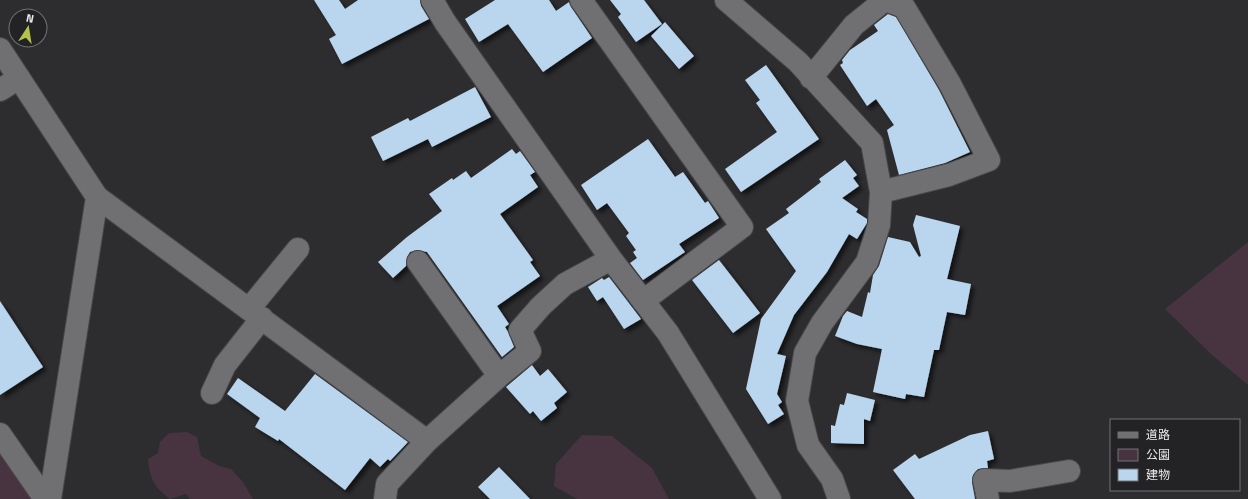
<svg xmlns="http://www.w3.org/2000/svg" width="1248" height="499" font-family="'Titillium Web','Noto Sans JP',sans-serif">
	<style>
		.green { fill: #483440 }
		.building { fill: #bad6ef; filter: url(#shadow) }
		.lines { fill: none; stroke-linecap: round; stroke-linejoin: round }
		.minor-casing { stroke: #48484b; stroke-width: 24 }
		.tertiary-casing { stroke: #48484b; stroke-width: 24 }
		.minor { stroke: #707073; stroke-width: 22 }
		.tertiary { stroke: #707073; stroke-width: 22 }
	</style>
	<defs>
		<filter id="shadow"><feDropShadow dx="3.5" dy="3.5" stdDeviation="2" flood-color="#0009"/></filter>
	</defs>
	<rect width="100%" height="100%" fill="#2d2d30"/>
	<path class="green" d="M 1248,242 L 1248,385 L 1212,355 L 1165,309 Z
		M 187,432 L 197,437 L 201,456 L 219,466 L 231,469 L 243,482 L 253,499 L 190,499 L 186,494 L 170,499 C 154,487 150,479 148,459 L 158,453 L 160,442 L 169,433 Z
		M 582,435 L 612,436 L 652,468 L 669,499 L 577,499 L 554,486 L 556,464 Z
		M 0,453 L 31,499 L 0,499 Z"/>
	<path class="building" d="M 314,0 L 339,0 L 345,9 L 358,0 L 420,0 L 421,6 L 429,19 L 342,64 L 329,39 L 336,35 Z
		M 495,0 L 549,0 L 556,11 L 569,2 L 571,7 L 592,38 L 543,72 L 508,24 L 479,42 L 465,19 Z
		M 610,0 L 644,0 L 662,24 L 636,42 L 618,17 L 621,14 Z
		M 888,14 L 896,17 L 939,90 L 970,152 L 945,163 L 899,175 L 887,130 L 894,125 L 876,99 L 867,106 L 840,65 L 843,63 L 842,60 L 850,50 L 878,31 L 874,25 Z
		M 665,22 L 694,56 L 679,69 L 651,36 Z
		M 766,65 L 819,139 L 741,192 L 725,169 L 777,132 L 756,103 L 760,100 L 745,80 Z
		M 475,87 L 491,117 L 432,147 L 428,139 L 383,161 L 371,137 L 408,118 L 410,121 Z
		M 648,139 L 675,177 L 683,172 L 705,203 L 708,201 L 719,218 L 679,244 L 685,252 L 643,280 L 630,263 L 637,258 L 633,252 L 636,250 L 626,236 L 629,233 L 607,203 L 597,210 L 581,185 Z
		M 512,149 L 516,154 L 520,151 L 535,172 L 530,175 L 538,187 L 500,214 L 533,260 L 530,262 L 540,276 L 497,306 L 509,324 L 505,327 L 508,332 L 514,347 L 502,357 L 427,252 L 417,250 L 410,252 L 407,257 L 406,266 L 393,278 L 378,262 L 407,237 L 442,211 L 429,194 L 452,178 L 453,180 L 466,171 L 471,178 Z
		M 845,160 L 857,175 L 853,178 L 859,186 L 842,198 L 858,209 L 856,212 L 867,219 L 867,223 L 857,239 L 849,234 L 827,272 L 794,315 L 777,354 L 786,356 L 777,394 L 782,402 L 778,405 L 784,414 L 768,424 L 746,389 L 761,319 L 796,271 L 766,229 L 789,213 L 786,209 L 821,182 L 819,179 Z
		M 916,215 L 960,226 L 947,279 L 971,284 L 965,315 L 947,312 L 939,350 L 934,350 L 924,397 L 906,394 L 905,399 L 873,392 L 882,349 L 857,344 L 835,336 L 843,316 L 847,311 L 862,317 L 868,292 L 870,293 L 873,275 L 879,266 L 888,237 L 910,242 L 919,257 L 921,256 L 913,225 Z
		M 719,260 L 760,313 L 733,333 L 692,280 Z
		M 609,277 L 641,319 L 624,329 L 603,297 L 597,301 L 588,287 L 602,278 L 604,280 Z
		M 0,301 L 43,367 L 0,395 Z
		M 532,365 L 540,376 L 548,369 L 567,392 L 554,403 L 557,408 L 541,421 L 533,411 L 530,414 L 506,387 Z
		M 315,374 L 408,442 L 390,461 L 388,459 L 380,467 L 370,458 L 345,490 L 279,439 L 278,441 L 255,427 L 260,418 L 227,394 L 238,378 L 285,411 Z
		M 847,393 L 875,400 L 870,421 L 864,419 L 864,444 L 831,443 L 831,425 L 835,426 L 840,404 L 844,405 Z
		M 988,431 L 994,459 L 987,461 L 988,468 L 978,469 L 973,475 L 972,483 L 975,499 L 915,499 L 893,470 L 915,454 L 919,459 L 970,435 Z
		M 499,467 L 530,499 L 490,499 L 478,487 Z"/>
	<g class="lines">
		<defs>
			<path id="minor" d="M 432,0 L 445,22 L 611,259 L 668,333 L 770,499
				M 581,0 L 742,227 L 643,301
				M 726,0 L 798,62 L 872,143 L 881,192 L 879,225 L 867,262 L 822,323 L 805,353 L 797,401 L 808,445 L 832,479 L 839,499
				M 811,78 L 854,25 L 885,0 L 904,7 L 950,84 L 989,160 L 949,175 L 881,192
				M 0,90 L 19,78
				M 97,197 L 427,441
				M 418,262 L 499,376
				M 249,309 L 298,249
				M 212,393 L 225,365 L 262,318
				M 0,434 L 45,499
				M 385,499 L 387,484 L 427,441 L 499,376 L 530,351 L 520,330 L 541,306 L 565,284 L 611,259
				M 988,499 L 984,480 L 1010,481 L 1069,471"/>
			<path id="tertiary" d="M 0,49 L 97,197 L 50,499"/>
		</defs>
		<use href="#minor" class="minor-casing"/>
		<use href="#tertiary" class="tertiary-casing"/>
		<use href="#minor" class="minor"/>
		<use href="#tertiary" class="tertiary"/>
	</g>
	<rect x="1110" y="419" width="130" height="72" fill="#232326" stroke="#737376"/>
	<rect x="1118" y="432" width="20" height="6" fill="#707073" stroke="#737376"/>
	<text x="1146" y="439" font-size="12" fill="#ebebed">道路</text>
	<rect x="1118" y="449" width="20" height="12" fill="#483440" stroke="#737376"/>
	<text x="1146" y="459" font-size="12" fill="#ebebed">公園</text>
	<rect x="1118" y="469" width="20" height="12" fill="#bad6ef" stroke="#737376"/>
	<text x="1146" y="479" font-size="12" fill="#ebebed">建物</text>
	<g transform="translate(28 28) rotate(12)"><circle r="19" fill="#232326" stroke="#737376"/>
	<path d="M0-3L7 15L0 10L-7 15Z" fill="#b6c149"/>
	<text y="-6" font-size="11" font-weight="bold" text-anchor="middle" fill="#ebebed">N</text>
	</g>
</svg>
